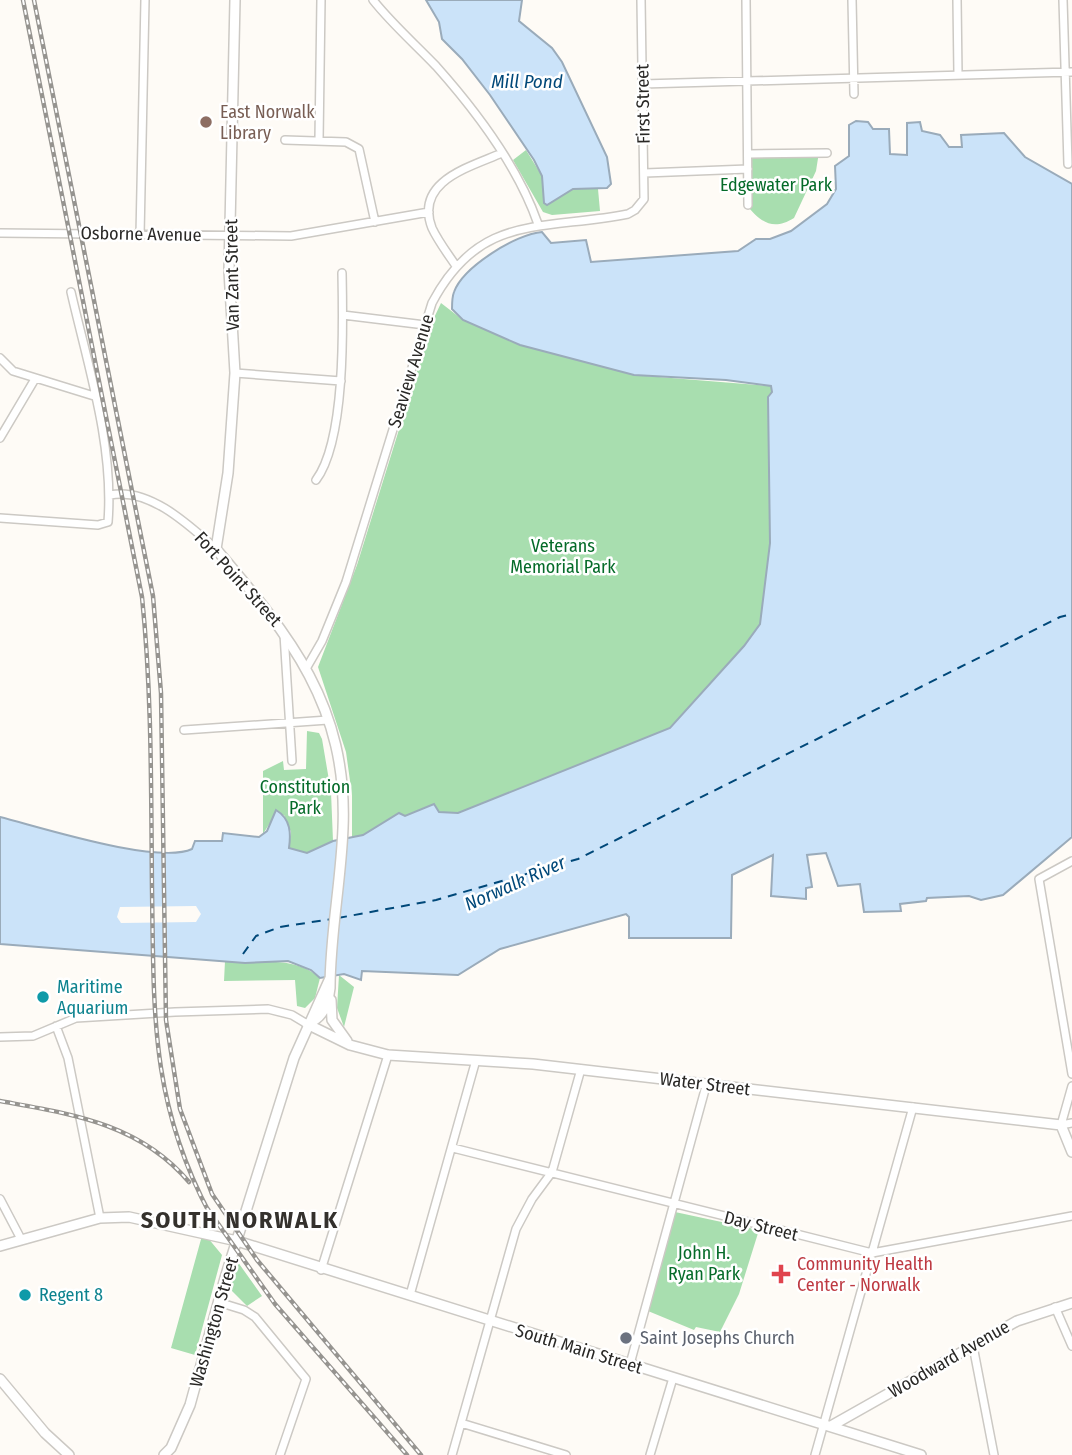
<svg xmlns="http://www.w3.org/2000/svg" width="1072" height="1455" font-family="'Fira Sans Condensed',sans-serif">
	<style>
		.green { fill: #a8deaf }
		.water { fill: #cbe3f9; stroke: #9aabba; stroke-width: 2 }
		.pier { fill: #fefbf6 }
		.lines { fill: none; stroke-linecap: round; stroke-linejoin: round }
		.ferry { stroke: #004879; stroke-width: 2; stroke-dasharray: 9 7; stroke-linecap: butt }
		.minor-casing { stroke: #ccc9c4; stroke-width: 10 }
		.major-casing { stroke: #ccc9c4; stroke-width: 12 }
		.minor { stroke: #fff; stroke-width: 7 }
		.major { stroke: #fff; stroke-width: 9 }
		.rail-casing { stroke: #969490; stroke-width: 4.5 }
		.rail { stroke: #fff; stroke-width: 2; stroke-dasharray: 5; stroke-linecap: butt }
		.education-dot { fill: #8d6e63; stroke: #fff; stroke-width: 2.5 }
		.culture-dot { fill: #0f9aa8; stroke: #fff; stroke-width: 2.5 }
		.health-dot { fill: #e0444e; stroke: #fff; stroke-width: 2.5 }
		.worship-dot { fill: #6b7280; stroke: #fff; stroke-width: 2.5 }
		.labels { text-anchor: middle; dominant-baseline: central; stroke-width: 5; stroke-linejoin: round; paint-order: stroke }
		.street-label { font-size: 18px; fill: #292826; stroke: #fff }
		.education-label { font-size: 18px; fill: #785e54; stroke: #fff; text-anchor: start }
		.park-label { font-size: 18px; fill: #056b29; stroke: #fff }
		.culture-label { font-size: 18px; fill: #0d838f; stroke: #fff; text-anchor: start }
		.health-label { font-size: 18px; fill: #be3a42; stroke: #fff; text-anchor: start }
		.worship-label { font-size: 18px; fill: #5b616d; stroke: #fff; text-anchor: start }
		.water-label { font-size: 19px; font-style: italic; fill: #004879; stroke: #fff }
		.district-label { font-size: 24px; font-weight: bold; letter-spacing: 2px; fill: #34312d; stroke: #fff }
	</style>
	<rect width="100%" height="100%" fill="#fefbf6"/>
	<path class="green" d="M 526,150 L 542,176 L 545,203 L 547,204 L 573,189 L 598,189 L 600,211 L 552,215 L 543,212 L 513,160 Z
		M 819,152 L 816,171 L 794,218 C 772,232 759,221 745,203 L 745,155 Z
		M 441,303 L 463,320 L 520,345 L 634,375 L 771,386 L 772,392 L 768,398 L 770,543 L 760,624 L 744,646 L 670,728 L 458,813 L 439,812 L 434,804 L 405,816 L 399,813 L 363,835 L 352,837 L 352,795 L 346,752 L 318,667 L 357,565 L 433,320 Z
		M 307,731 L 319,733 L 322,739 L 331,792 L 333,841 L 306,853 L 289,848 L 291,832 L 284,815 L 273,818 L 263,834 L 263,771 L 283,761 L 284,770 L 306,769 Z
		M 225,961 C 259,965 292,954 320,978 L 315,998 L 305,1008 L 297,1006 L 295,980 L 224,981 Z
		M 339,975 L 354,987 L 344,1027 L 337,1008 Z
		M 675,1212 L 759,1230 L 739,1294 L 720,1332 L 696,1327 L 694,1330 L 648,1311 Z
		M 203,1232 L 222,1255 L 195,1355 L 171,1348 Z
		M 235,1258 L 262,1296 L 247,1306 L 229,1288 Z"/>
	<path class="water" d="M 426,0 L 522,0 L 519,21 L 552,48 L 562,62 L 607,157 L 611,184 L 607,188 L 573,189 L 547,205 L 544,203 L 542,176 L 534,160 L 490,95 L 462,59 L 442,39 L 439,22 Z
		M 856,121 L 868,122 L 873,129 L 889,129 L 890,154 L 907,155 L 907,123 L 920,122 L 922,131 L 940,135 L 949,147 L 962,147 L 961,135 L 1004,133 L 1025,157 L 1072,184 L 1072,837 L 1003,895 L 981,900 L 969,896 L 927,898 L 926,901 L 900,904 L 901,911 L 864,912 L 860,884 L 838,886 L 826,853 L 807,855 L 812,887 L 806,888 L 806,899 L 771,896 L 773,855 L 732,875 L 731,938 L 629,938 L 629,917 L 626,914 L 500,949 L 458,975 L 362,971 L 361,980 L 344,974 L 320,978 L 311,970 L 288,961 L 245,963 L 0,944 L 0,817 C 40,827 158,865 192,849 L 195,841 L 222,841 L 223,833 L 259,837 L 267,831 L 276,810 C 291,819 291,834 289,848 L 307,853 L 333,841 L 363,835 L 399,813 L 405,816 L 434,804 L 439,812 L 458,813 L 670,728 L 744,646 L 760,624 L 770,543 L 768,397 L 772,392 L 771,386 L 726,380 L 634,375 L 520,345 L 463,320 L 452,309 C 452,304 452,297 454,292 C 463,267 516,234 542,232 L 551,243 L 586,240 L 591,262 L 738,251 L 756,239 L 770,239 L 791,231 L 827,204 L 836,189 L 835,166 L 849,156 L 849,125 Z"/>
	<path class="pier" d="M 196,906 L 201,914 L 196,922 L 121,923 L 117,917 L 120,907 Z"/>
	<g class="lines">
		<path class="ferry" d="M 338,918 L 436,900 L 578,859 L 1060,617 L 1072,614
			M 243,954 L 256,936 L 280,927 L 332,919"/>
		<defs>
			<path id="minor" d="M 373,0 C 392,24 415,44 436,66 C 477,112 518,166 538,224
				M 746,0 L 748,205
				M 852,0 L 854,94
				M 957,0 L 958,74
				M 1063,0 L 1068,164
				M 643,84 L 1072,72
				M 285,140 L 346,142 L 359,149 L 375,222
				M 319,140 L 321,0
				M 749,154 L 827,153
				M 645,173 L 748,169
				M 0,233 L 291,236 L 429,212
				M 140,235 L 145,0
				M 456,266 C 448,254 438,241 432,228 C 414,181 470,167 502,153
				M 343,315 L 425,325
				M 0,358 L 13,371 L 94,396
				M 235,373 L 341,381
				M 0,438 L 35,379
				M 316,480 C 346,440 343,323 342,273
				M 110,495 C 149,487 189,525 216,549
				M 0,518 L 98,525 L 108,522 C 114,446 88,366 71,292
				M 284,634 L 292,761
				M 307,667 L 322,641 L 346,582 L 432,303 C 480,212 543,231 628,214 L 635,210 L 644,199 L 641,0
				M 184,730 L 328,720
				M 1072,861 L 1039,879 L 1072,1074
				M 56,1026 L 68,1058 L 100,1218
				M 0,1037 L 33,1036 L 76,1018 L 175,1012 L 268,1009 L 292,1015 L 307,1024
				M 1072,1086 L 1061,1125 L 1072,1123
				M 453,1148 L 872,1253 L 1072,1216
				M 0,1199 L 21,1239
				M 321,1270 L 388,1055
				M 410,1295 L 476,1060
				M 218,1302 L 244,1310 L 255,1317 L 306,1379 L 280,1455
				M 1055,1307 L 1072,1346
				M 973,1346 L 994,1455
				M 630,1364 L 706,1086
				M 461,1423 L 566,1455
				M 452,1455 L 516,1229 L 532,1199 L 552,1172 L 581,1069
				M 650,1455 L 673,1378
				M 815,1455 L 913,1107"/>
			<path id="major" d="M 235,0 L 229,271 L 235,373 L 228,473 L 216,549 C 290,636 348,706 343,828 C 341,882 330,935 330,988 C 328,1005 323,1018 307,1024
				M 331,1000 L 332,1020 L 347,1041
				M 307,1024 L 350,1045 L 388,1055 L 533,1064 L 1061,1125 L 1072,1152
				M 0,1246 L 100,1218 L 129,1217 L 237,1241 L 921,1455
				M 0,1379 L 45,1433 L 69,1455
				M 831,1426 L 1017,1321 L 1072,1303
				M 164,1455 L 171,1448 L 190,1405 L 225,1278 L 294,1058 L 330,978"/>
		</defs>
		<use href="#minor" class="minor-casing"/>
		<use href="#major" class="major-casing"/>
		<use href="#minor" class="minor"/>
		<use href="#major" class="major"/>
		<defs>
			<path id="rail" d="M 23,0 L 142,597 C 152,694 151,791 152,889 C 154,1012 150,1102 210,1214
				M 34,0 L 153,596 L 161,693 L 166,1020 L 180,1109 L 212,1194 L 257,1260 L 421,1455
				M 0,1101 C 71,1114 139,1123 189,1182
				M 207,1208 L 275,1304 L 407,1455"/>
		</defs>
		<use href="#rail" class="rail-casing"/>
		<use href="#rail" class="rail"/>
	</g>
	<circle class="education-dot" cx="206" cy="122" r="7"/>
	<g class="culture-dot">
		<circle cx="43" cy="997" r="7"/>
		<circle cx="25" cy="1295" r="7"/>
	</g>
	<path class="health-dot" d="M777.5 1263.5h7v7h7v7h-7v7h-7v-7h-7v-7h7z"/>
	<circle class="worship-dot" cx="626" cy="1338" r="7"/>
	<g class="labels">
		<g class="street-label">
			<text transform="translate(643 104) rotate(-91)">First Street</text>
			<text transform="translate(141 234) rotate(1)">Osborne Avenue</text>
			<text transform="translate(232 275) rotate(-91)">Van Zant Street</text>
			<text transform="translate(411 371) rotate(-73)">Seaview Avenue</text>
			<text transform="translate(238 579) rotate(48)">Fort Point Street</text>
			<text transform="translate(705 1084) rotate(7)">Water Street</text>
			<text transform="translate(761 1226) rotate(14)">Day Street</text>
			<text transform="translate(214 1322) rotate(-74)">Washington Street</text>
			<text transform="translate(579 1349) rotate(17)">South Main Street</text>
			<text transform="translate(949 1359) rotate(-30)">Woodward Avenue</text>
		</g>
		<g class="education-label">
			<text x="220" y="112">East Norwalk<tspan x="220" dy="21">Library</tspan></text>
		</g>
		<g class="park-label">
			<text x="776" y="185">Edgewater Park</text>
			<text x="563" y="546">Veterans<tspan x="563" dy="21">Memorial Park</tspan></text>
			<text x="305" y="787">Constitution<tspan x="305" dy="21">Park</tspan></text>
			<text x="704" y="1253">John H.<tspan x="704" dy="21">Ryan Park</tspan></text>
		</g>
		<g class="culture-label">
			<text x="57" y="987">Maritime<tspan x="57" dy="21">Aquarium</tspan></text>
			<text x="39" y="1295">Regent 8</text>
		</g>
		<g class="health-label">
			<text x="797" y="1264">Community Health<tspan x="797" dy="21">Center - Norwalk</tspan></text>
		</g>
		<g class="worship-label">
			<text x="640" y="1338">Saint Josephs Church</text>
		</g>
		<g class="water-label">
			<text x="527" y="81">Mill Pond</text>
			<text transform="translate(515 883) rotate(-24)">Norwalk River</text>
		</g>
		<g class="district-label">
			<text x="240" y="1220">SOUTH NORWALK</text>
		</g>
	</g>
</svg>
